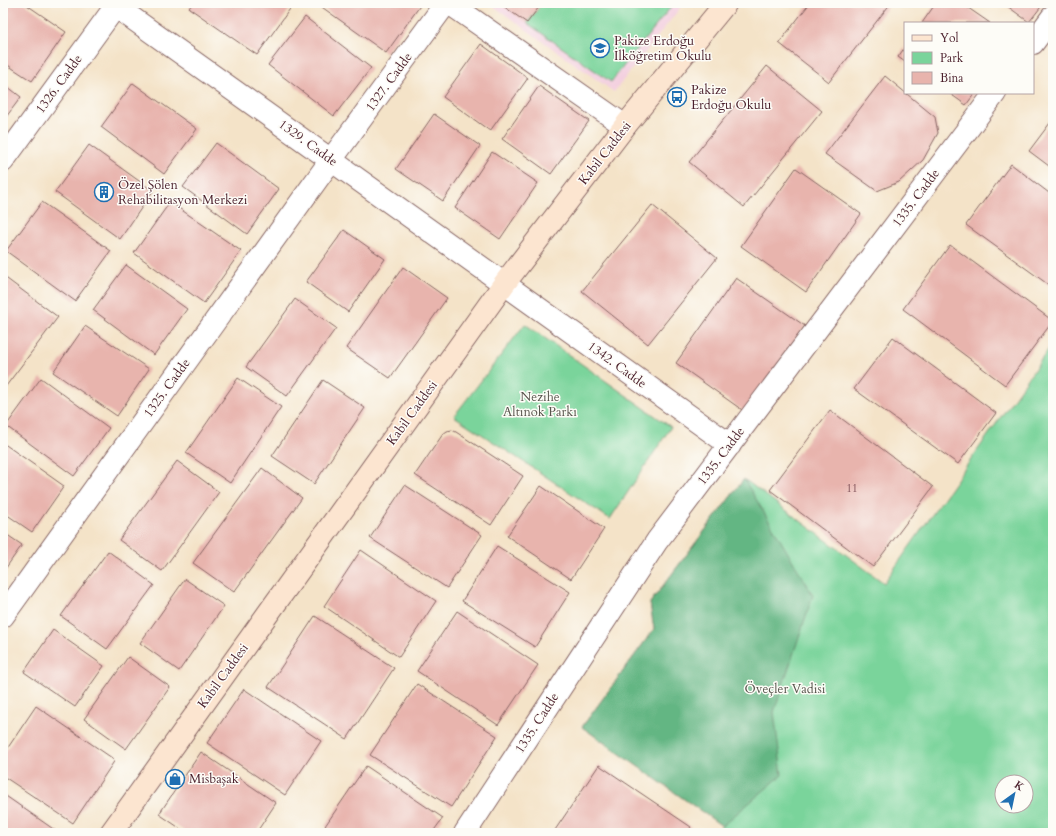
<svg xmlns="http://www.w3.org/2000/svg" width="1056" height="836" font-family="Cardo,serif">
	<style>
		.built { fill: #f3cfdf }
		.green { fill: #7ad49b; stroke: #627a63; fill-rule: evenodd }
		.forest { fill: #63b683; stroke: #566a57 }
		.building { fill: #e8b4ad }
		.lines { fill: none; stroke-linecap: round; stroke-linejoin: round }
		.street-casing { stroke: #866462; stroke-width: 24 }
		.secondary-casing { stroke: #866462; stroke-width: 24 }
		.street { stroke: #fff; stroke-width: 22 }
		.secondary { stroke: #fce5d0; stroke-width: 22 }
		.labels { text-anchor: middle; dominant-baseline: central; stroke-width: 3; stroke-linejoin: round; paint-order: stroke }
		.number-label { font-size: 11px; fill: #72444c }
		.poi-label { font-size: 13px; fill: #4a1f2b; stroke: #fdfcf7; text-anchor: start }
		.street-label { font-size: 13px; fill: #4a1f2b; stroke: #fdfcf7 }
		.park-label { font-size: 13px; fill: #58554d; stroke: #fdfcf7 }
	</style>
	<rect width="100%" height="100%" fill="#fdfcf7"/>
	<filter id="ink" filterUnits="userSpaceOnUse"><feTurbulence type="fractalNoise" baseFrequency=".025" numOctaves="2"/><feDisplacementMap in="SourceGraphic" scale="8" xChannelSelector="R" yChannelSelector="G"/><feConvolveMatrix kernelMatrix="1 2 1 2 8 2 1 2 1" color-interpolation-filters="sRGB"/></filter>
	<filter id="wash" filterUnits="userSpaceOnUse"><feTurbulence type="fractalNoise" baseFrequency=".012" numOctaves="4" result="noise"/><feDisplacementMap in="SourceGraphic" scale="16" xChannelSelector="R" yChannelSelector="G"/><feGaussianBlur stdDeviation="0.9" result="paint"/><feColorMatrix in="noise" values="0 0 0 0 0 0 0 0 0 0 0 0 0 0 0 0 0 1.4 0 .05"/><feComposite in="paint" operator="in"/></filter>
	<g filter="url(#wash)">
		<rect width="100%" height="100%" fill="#f4e3c8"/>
		<path class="built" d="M 489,3 L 684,3 L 614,92 Z"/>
		<path class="green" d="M 542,3 L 674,3 L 611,82 L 527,23 Z
			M 525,324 L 671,427 L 610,519 L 454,416 Z
			M 1053,343 L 1053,833 L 717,833 L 722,825 L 582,727 L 654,629 L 650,603 L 744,479 L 884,583 ZM 1002,782 L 1026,782 L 1026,806 L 1002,806 Z"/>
		<path class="forest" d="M 744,479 L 813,595 L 774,712 L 782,775 L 722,826 L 582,727 L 654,629 L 650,603 Z"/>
		<g id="blocks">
			<path class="building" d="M 3,3 L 24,3 L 66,32 L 32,81 L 3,62 Z
				M 193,3 L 288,3 L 292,6 L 257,55 L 189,8 Z
				M 321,3 L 422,3 L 386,53 L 319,5 Z
				M 499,3 L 542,3 L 527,23 Z
				M 810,3 L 891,3 L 829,82 L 779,43 Z
				M 936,3 L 961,3 L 990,23 L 922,23 Z
				M 1003,3 L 1044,3 L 1029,22 Z
				M 305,17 L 371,68 L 334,116 L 268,65 Z
				M 481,44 L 528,78 L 490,131 L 443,97 Z
				M 905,47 L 905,62 L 898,57 Z
				M 767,66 L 822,111 L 744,207 L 689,162 Z
				M 885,76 L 935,117 L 938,133 L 923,160 L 899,182 L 877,191 L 825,154 Z
				M 3,83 L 21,97 L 3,121 Z
				M 133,83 L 197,129 L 164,174 L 101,127 Z
				M 539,86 L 589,121 L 551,174 L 502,139 Z
				M 949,93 L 975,93 L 966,105 Z
				M 434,114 L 480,146 L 443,201 L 396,169 Z
				M 1053,119 L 1053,169 L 1029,151 Z
				M 216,143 L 279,189 L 247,234 L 183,187 Z
				M 89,145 L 153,191 L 120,239 L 55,192 Z
				M 492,152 L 538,183 L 500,239 L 455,208 Z
				M 1011,164 L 1053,196 L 1053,288 L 966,225 Z
				M 796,168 L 861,214 L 806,292 L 741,246 Z
				M 42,202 L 111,251 L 75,301 L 6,251 Z
				M 170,202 L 241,251 L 204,303 L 134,253 Z
				M 652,205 L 717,258 L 648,344 L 582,291 Z
				M 344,230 L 385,259 L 348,312 L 306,282 Z
				M 950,245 L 1053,321 L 1005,385 L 903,309 Z
				M 126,265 L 187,309 L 154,355 L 93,310 Z
				M 403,267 L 447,298 L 390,378 L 346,348 Z
				M 3,276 L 58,317 L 3,390 Z
				M 736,278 L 805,326 L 745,412 L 676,363 Z
				M 295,299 L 336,328 L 287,396 L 246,367 Z
				M 85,326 L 149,369 L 117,416 L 53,372 Z
				M 893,337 L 996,413 L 958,464 L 854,389 Z
				M 41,378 L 109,428 L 74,476 L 6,426 Z
				M 238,378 L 281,407 L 230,483 L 186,453 Z
				M 323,380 L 365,408 L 314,484 L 272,456 Z
				M 830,410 L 933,487 L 873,567 L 770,490 Z
				M 452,430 L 456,432 L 523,476 L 491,525 L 415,475 L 443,434 L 447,431 Z
				M 3,443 L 64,486 L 32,532 L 3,512 Z
				M 177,461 L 219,492 L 162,571 L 119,540 Z
				M 262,468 L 302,498 L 234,592 L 193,563 Z
				M 405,485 L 482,535 L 447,588 L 370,538 Z
				M 541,486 L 604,529 L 571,579 L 507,536 Z
				M 3,532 L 22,545 L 3,572 Z
				M 497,546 L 570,592 L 535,647 L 462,601 Z
				M 361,550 L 436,601 L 399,657 L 324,606 Z
				M 108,551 L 154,585 L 107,649 L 61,616 Z
				M 185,579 L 224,606 L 179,671 L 140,643 Z
				M 457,611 L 538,665 L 498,725 L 417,671 Z
				M 315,616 L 394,668 L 347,739 L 268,687 Z
				M 53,630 L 104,666 L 75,707 L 24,672 Z
				M 128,657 L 170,687 L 126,749 L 84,719 Z
				M 417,684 L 497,736 L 451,807 L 370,755 Z
				M 244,689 L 321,741 L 285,795 L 207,743 Z
				M 36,706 L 115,760 L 73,823 L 3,776 L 3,755 Z
				M 201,752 L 276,803 L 256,833 L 187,833 L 159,814 Z
				M 599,765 L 691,827 L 687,833 L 553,833 Z
				M 366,766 L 443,818 L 432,833 L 335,833 L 325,826 Z
				M 3,794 L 59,833 L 3,833 Z"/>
		</g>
	</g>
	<g filter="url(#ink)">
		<use href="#blocks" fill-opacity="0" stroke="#866462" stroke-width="1"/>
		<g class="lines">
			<defs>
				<path id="street" d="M 111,3 L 730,445
					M 449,3 L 625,126
					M 1033,43 L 1053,16
					M 3,161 L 118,3
					M 3,616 L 331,160 L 446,3
					M 465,833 L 657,541 L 995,93"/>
				<path id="secondary" d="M 111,833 L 504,284 L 625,126 L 726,3"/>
			</defs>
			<use href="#street" class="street-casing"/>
			<use href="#secondary" class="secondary-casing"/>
			<use href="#street" class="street"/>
			<use href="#secondary" class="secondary"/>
		</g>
	</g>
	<defs>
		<symbol id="school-ring" viewBox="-11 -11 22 22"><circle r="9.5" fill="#fdfcf7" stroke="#1f6fb2" stroke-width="1.5"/><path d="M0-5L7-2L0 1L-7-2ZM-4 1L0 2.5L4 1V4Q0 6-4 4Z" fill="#1f6fb2"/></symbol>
		<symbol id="bus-ring" viewBox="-11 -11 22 22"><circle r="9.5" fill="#fdfcf7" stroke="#1f6fb2" stroke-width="1.5"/><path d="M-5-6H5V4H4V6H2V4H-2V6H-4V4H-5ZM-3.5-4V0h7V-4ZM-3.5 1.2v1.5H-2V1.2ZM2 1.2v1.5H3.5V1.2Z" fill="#1f6fb2"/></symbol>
		<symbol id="building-ring" viewBox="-11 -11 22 22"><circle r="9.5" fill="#fdfcf7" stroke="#1f6fb2" stroke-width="1.5"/><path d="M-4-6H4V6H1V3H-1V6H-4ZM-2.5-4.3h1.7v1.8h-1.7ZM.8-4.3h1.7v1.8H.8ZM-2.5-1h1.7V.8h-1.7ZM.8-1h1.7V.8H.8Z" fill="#1f6fb2"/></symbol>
		<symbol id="shop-ring" viewBox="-11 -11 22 22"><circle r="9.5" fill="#fdfcf7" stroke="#1f6fb2" stroke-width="1.5"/><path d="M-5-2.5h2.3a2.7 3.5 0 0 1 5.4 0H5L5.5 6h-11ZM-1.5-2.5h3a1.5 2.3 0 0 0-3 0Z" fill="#1f6fb2"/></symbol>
	</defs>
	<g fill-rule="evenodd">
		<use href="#school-ring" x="589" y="37" width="22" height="22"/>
		<use href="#bus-ring" x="666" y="86" width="22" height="22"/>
		<use href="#building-ring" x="93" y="181" width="22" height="22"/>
		<use href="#shop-ring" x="164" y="768" width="22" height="22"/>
	</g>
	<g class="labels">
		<g class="number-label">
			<text x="852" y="488">11</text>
		</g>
		<g class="poi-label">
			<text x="614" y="41">Pakize Erdoğu<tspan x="614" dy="15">İlköğretim Okulu</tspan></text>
			<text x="691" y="90">Pakize<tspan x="691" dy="15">Erdoğu Okulu</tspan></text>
			<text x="118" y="185">Özel Şölen<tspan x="118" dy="15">Rehabilitasyon Merkezi</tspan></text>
			<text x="189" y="779">Misbaşak</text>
		</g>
		<g class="street-label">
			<text transform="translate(389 82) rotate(-54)">1327. Cadde</text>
			<text transform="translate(59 84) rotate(-54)">1326. Cadde</text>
			<text transform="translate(308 143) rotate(36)">1329. Cadde</text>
			<text transform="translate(605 153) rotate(-52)">Kabil Caddesi</text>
			<text transform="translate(916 198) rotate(-53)">1335. Cadde</text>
			<text transform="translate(617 365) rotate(36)">1342. Cadde</text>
			<text transform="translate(167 388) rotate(-54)">1325. Cadde</text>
			<text transform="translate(412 413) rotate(-54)">Kabil Caddesi</text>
			<text transform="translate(721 456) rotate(-53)">1335. Cadde</text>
			<text transform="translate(223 676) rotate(-54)">Kabil Caddesi</text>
			<text transform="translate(537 723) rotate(-57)">1335. Cadde</text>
		</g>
		<g class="park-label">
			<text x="540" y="397">Nezihe<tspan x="540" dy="15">Altınok Parkı</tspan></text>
			<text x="785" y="689">Öveçler Vadisi</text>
		</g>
	</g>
	<rect width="1056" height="836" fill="none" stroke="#fdfcf7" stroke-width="16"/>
	<rect x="904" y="22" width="130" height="72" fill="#fdfcf7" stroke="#b5a4a5"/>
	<rect x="912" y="35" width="20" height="6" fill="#fce5d0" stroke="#b5a4a5"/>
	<text x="940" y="42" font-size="12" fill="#4a1f2b">Yol</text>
	<rect x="912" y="52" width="20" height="12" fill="#7ad49b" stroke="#b5a4a5"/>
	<text x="940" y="62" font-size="12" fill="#4a1f2b">Park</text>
	<rect x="912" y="72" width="20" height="12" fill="#e8b4ad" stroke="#b5a4a5"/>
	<text x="940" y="82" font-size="12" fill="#4a1f2b">Bina</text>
	<g transform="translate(1014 794) rotate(33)"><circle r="19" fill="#fdfcf7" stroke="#b5a4a5"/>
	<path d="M0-3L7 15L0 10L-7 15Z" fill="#1f6fb2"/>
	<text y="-6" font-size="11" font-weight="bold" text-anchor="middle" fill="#4a1f2b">K</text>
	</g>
</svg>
